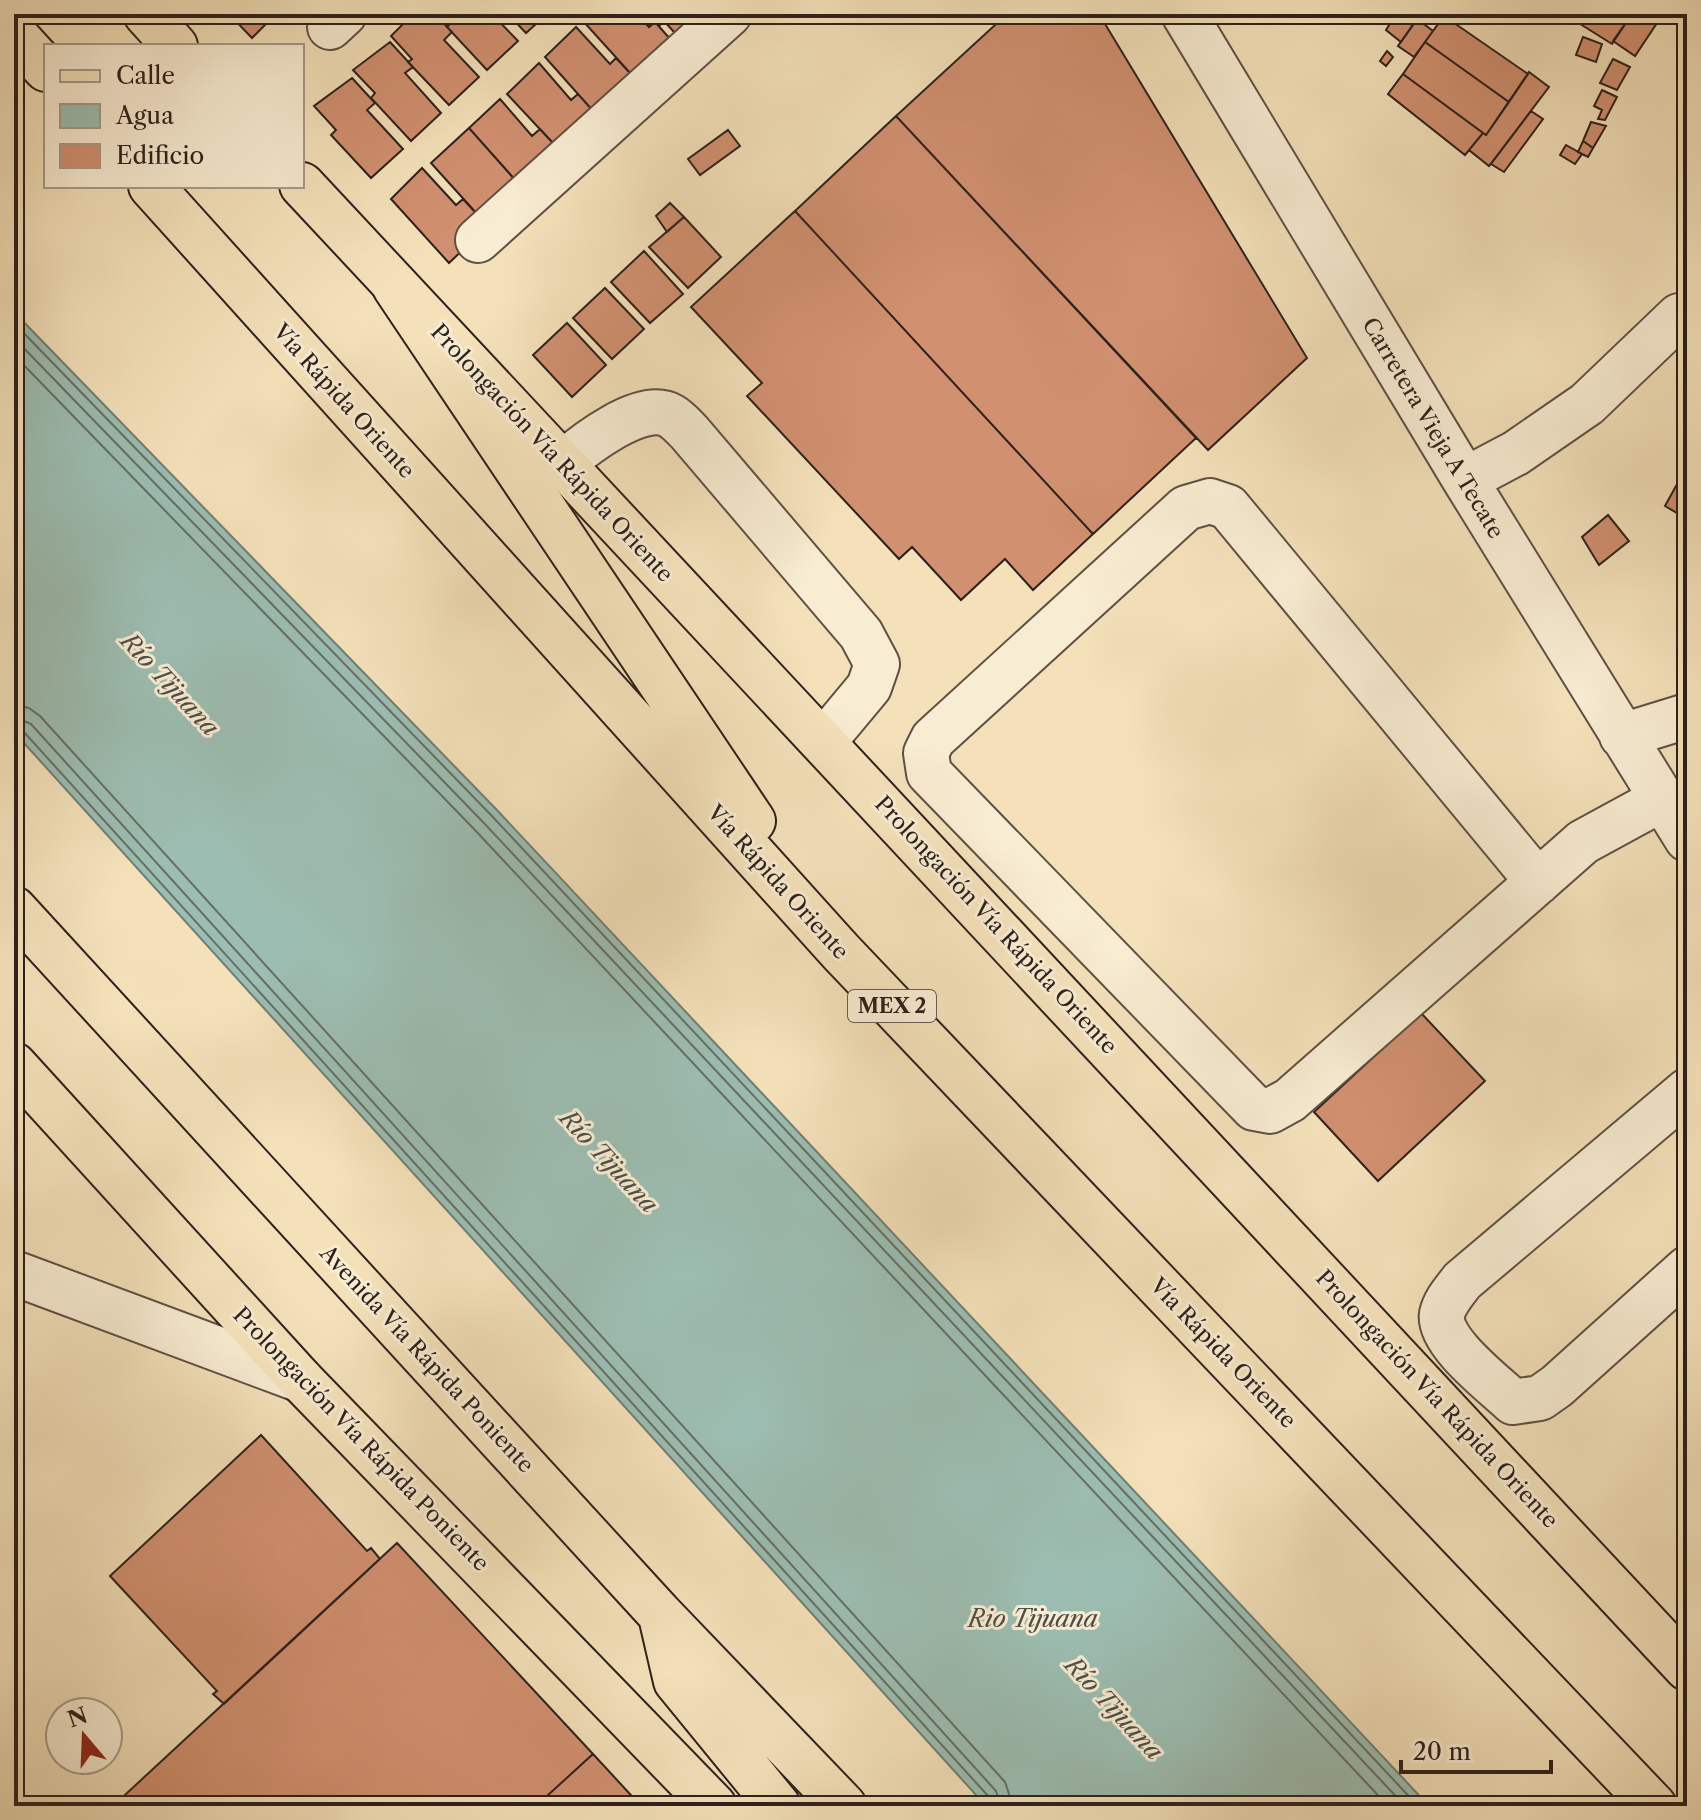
<svg xmlns="http://www.w3.org/2000/svg" width="1701" height="1820" font-family="'Libre Caslon Text',serif">
	<style>
		.water { fill: #9cbdb1; stroke: #707e75; stroke-width: 2 }
		.lines { fill: none; stroke-linecap: round; stroke-linejoin: round }
		.shore { stroke: #646e66; stroke-width: 2 }
		.building { fill: #d19070; stroke: #2d201c; stroke-width: 2 }
		.minor-casing { stroke: #5f5044; stroke-width: 48 }
		.major-casing { stroke: #2d201c; stroke-width: 48 }
		.highway-casing { stroke: #2d201c; stroke-width: 48 }
		.minor { stroke: #f8ecd2; stroke-width: 44 }
		.major { stroke: #f4e1ba; stroke-width: 44 }
		.highway { stroke: #f4e1ba; stroke-width: 44 }
		.labels { text-anchor: middle; dominant-baseline: central; stroke-width: 6; stroke-linejoin: round; paint-order: stroke }
		.shield { fill: #f8ecd2; stroke: #6a5d53; stroke-width: 2 }
		.shield-label { font-size: 20px; font-weight: bold; fill: #2d201c }
		.street-label { font-size: 22px; fill: #2d201c; stroke: #f8ecd2 }
		.water-label { font-size: 24px; font-style: italic; fill: #4e4f49; stroke: #f8ecd2 }
	</style>
	<rect width="100%" height="100%" fill="#f4e1ba"/>
	<filter id="stains"><feTurbulence type="fractalNoise" baseFrequency=".0025" numOctaves="4"/><feColorMatrix values="0 0 0 0 .2 0 0 0 0 .09 0 0 0 0 .02 0 0 0 .5 -.17"/></filter>
	<radialGradient id="worn" r=".72"><stop offset=".6" stop-color="#630" stop-opacity="0"/><stop offset="1" stop-color="#630" stop-opacity=".3"/></radialGradient>
	<path class="water" d="M 14,312 L 495,808 L 1429,1806 L 986,1806 L 14,732 Z"/>
	<g class="lines">
		<path class="shore" d="M 14,323 L 490,814 L 1418,1806
			M 14,338 L 482,821 L 1405,1806
			M 14,355 L 474,829 L 1388,1806
			M 14,705 L 29,708 L 40,716 L 1005,1782 L 1013,1806
			M 14,717 L 31,724 L 996,1791 L 1001,1806
			M 14,727 L 23,731 L 989,1797 L 991,1806"/>
	</g>
	<path class="building" d="M 221,14 L 270,14 L 265,18 L 268,22 L 252,38 L 229,14 L 225,19 Z
		M 421,14 L 435,14 L 447,27 L 452,32 L 444,40 L 479,77 L 449,105 L 408,62 L 412,59 L 391,36 L 409,18 L 413,21 Z
		M 443,14 L 492,14 L 518,41 L 487,70 L 447,27 L 451,23 Z
		M 508,14 L 547,14 L 526,33 Z
		M 590,14 L 637,14 L 649,27 L 655,22 L 680,50 L 641,85 L 583,21 Z
		M 648,14 L 718,14 L 685,44 L 664,21 L 659,26 Z
		M 987,14 L 1007,14 L 996,24 Z
		M 1007,14 L 1099,14 L 1307,358 L 1208,450 L 896,116 Z
		M 1396,14 L 1413,25 L 1401,42 L 1386,30 Z
		M 1582,14 L 1632,14 L 1612,44 L 1577,22 Z
		M 1632,14 L 1642,14 L 1657,23 L 1635,56 L 1613,41 Z
		M 1444,16 L 1528,74 L 1509,102 L 1425,42 Z
		M 1417,19 L 1433,31 L 1414,57 L 1398,46 Z
		M 576,27 L 610,64 L 616,58 L 641,85 L 602,121 L 545,57 Z
		M 1583,37 L 1602,44 L 1596,62 L 1576,55 Z
		M 390,42 L 413,67 L 405,73 L 441,113 L 411,141 L 371,98 L 375,93 L 353,70 Z
		M 1425,42 L 1509,102 L 1486,135 L 1403,74 Z
		M 1387,51 L 1393,57 L 1386,66 L 1380,61 Z
		M 1613,59 L 1630,67 L 1617,90 L 1600,83 Z
		M 539,63 L 571,100 L 578,94 L 602,121 L 565,156 L 507,94 Z
		M 1529,72 L 1549,87 L 1489,166 L 1469,150 L 1483,133 L 1486,135 Z
		M 1403,74 L 1483,133 L 1465,155 L 1388,94 Z
		M 352,78 L 375,103 L 367,110 L 403,149 L 371,178 L 331,135 L 336,130 L 314,106 Z
		M 1602,90 L 1617,97 L 1605,120 L 1598,119 L 1602,110 L 1594,106 Z
		M 500,99 L 532,136 L 540,129 L 565,156 L 525,191 L 469,128 Z
		M 1531,111 L 1543,119 L 1504,172 L 1491,164 Z
		M 896,116 L 1196,438 L 1093,534 L 795,211 Z
		M 1591,122 L 1606,126 L 1593,148 L 1583,141 Z
		M 469,128 L 525,191 L 488,226 L 431,163 Z
		M 728,130 L 740,146 L 700,175 L 688,159 Z
		M 1583,141 L 1593,148 L 1588,157 L 1578,152 Z
		M 1566,145 L 1582,154 L 1575,164 L 1560,155 Z
		M 422,168 L 456,205 L 463,199 L 488,226 L 449,263 L 391,199 Z
		M 670,203 L 684,217 L 667,232 L 656,216 Z
		M 795,211 L 1093,534 L 1033,590 L 1005,559 L 961,600 L 912,547 L 899,559 L 747,396 L 762,383 L 691,307 Z
		M 684,217 L 721,257 L 688,288 L 649,247 Z
		M 644,251 L 683,294 L 650,323 L 611,282 Z
		M 605,288 L 644,329 L 612,359 L 573,318 Z
		M 567,323 L 606,365 L 572,397 L 533,355 Z
		M 1687,466 L 1687,519 L 1665,506 Z
		M 1608,515 L 1629,541 L 1599,565 L 1582,537 Z
		M 1421,1013 L 1485,1081 L 1378,1181 L 1314,1112 Z
		M 261,1435 L 367,1551 L 371,1548 L 380,1559 L 224,1704 L 213,1694 L 217,1691 L 110,1576 Z
		M 397,1543 L 593,1754 L 536,1806 L 113,1806 Z
		M 593,1754 L 641,1806 L 536,1806 Z"/>
	<g class="lines">
		<defs>
			<path id="minor" d="M 1184,14 L 1465,480 L 1687,839
				M 330,27 L 344,14
				M 478,240 L 729,14
				M 562,464 C 583,446 642,399 671,416 C 678,420 684,427 689,432 L 861,634 L 877,664 L 869,687 L 824,741
				M 1465,480 L 1516,453 L 1587,404 L 1679,316
				M 1622,736 L 1687,716
				M 1538,882 L 1228,507 L 1210,501 L 1186,508 L 933,739 L 926,753 L 929,773 L 1254,1108 L 1270,1111 L 1290,1100 L 1583,842 L 1662,799
				M 1687,1091 L 1462,1281 C 1454,1292 1445,1301 1442,1314 C 1437,1341 1494,1384 1513,1402 L 1540,1398 L 1557,1386 L 1687,1269
				M 14,1273 L 301,1380"/>
			<path id="major" d="M 146,14 L 175,46
				M 302,185 L 1687,1668
				M 14,1065 L 301,1380 L 714,1806"/>
			<path id="highway" d="M 14,34 L 46,69
				M 151,186 L 841,952 L 1654,1806
				M 395,287 L 753,821
				M 14,909 L 660,1614 L 844,1806
				M 661,1616 L 676,1681 L 778,1806"/>
		</defs>
		<use href="#minor" class="minor-casing"/>
		<use href="#major" class="major-casing"/>
		<use href="#highway" class="highway-casing"/>
		<use href="#minor" class="minor"/>
		<use href="#major" class="major"/>
		<use href="#highway" class="highway"/>
	</g>
	<g class="labels">
		<rect class="shield" x="848" y="990" width="88" height="32" rx="6"/>
		<g class="shield-label">
			<text x="892" y="1006">MEX 2</text>
		</g>
		<g class="street-label">
			<text transform="translate(344 401) rotate(48)">Vía Rápida Oriente</text>
			<text transform="translate(1433 428) rotate(59)">Carretera Vieja A Tecate</text>
			<text transform="translate(552 453) rotate(47)">Prolongación Vía Rápida Oriente</text>
			<text transform="translate(778 882) rotate(48)">Vía Rápida Oriente</text>
			<text transform="translate(996 925) rotate(47)">Prolongación Vía Rápida Oriente</text>
			<text transform="translate(1223 1353) rotate(46)">Vía Rápida Oriente</text>
			<text transform="translate(427 1359) rotate(47)">Avenida Vía Rápida Poniente</text>
			<text transform="translate(1437 1399) rotate(47)">Prolongación Vía Rápida Oriente</text>
			<text transform="translate(361 1439) rotate(46)">Prolongación Vía Rápida Poniente</text>
		</g>
		<g class="water-label">
			<text transform="translate(170 684) rotate(47)">Río Tijuana</text>
			<text transform="translate(609 1161) rotate(47)">Río Tijuana</text>
			<text x="1033" y="1618">Rio Tijuana</text>
			<text transform="translate(1114 1708) rotate(47)">Río Tijuana</text>
		</g>
	</g>
	<rect width="1701" height="1820" fill="none" stroke="#f4e1ba" stroke-width="48"/>
	<rect x="16" y="16" width="1669" height="1788" fill="none" stroke="#2d201c" stroke-width="4"/>
	<rect x="24" y="24" width="1653" height="1772" fill="none" stroke="#2d201c" stroke-width="2"/>
	<rect x="44" y="44" width="260" height="144" fill="#f8ecd2" stroke="#a79a89" stroke-width="2"/>
	<rect x="60" y="70" width="40" height="12" fill="#f4e1ba" stroke="#a79a89" stroke-width="2"/>
	<text x="116" y="84" font-size="24" fill="#2d201c">Calle</text>
	<rect x="60" y="104" width="40" height="24" fill="#9cbdb1" stroke="#a79a89" stroke-width="2"/>
	<text x="116" y="124" font-size="24" fill="#2d201c">Agua</text>
	<rect x="60" y="144" width="40" height="24" fill="#d19070" stroke="#a79a89" stroke-width="2"/>
	<text x="116" y="164" font-size="24" fill="#2d201c">Edificio</text>
	<g transform="translate(84 1736) rotate(341)"><circle r="38" fill="#f8ecd2" stroke="#a79a89" stroke-width="2"/>
	<path d="M0-6L14 30L0 20L-14 30Z" fill="#8f2418"/>
	<text y="-12" font-size="22" font-weight="bold" text-anchor="middle" fill="#2d201c">N</text>
	</g>
	<path d="M1401 1760v12h150v-12" fill="none" stroke="#2d201c" stroke-width="4"/>
	<text x="1413" y="1760" font-size="24" fill="#2d201c" stroke="#f8ecd2" stroke-width="6" paint-order="stroke">20 m</text>
	<rect width="100%" height="100%" filter="url(#stains)"/>
	<rect width="100%" height="100%" fill="url(#worn)"/>
</svg>
